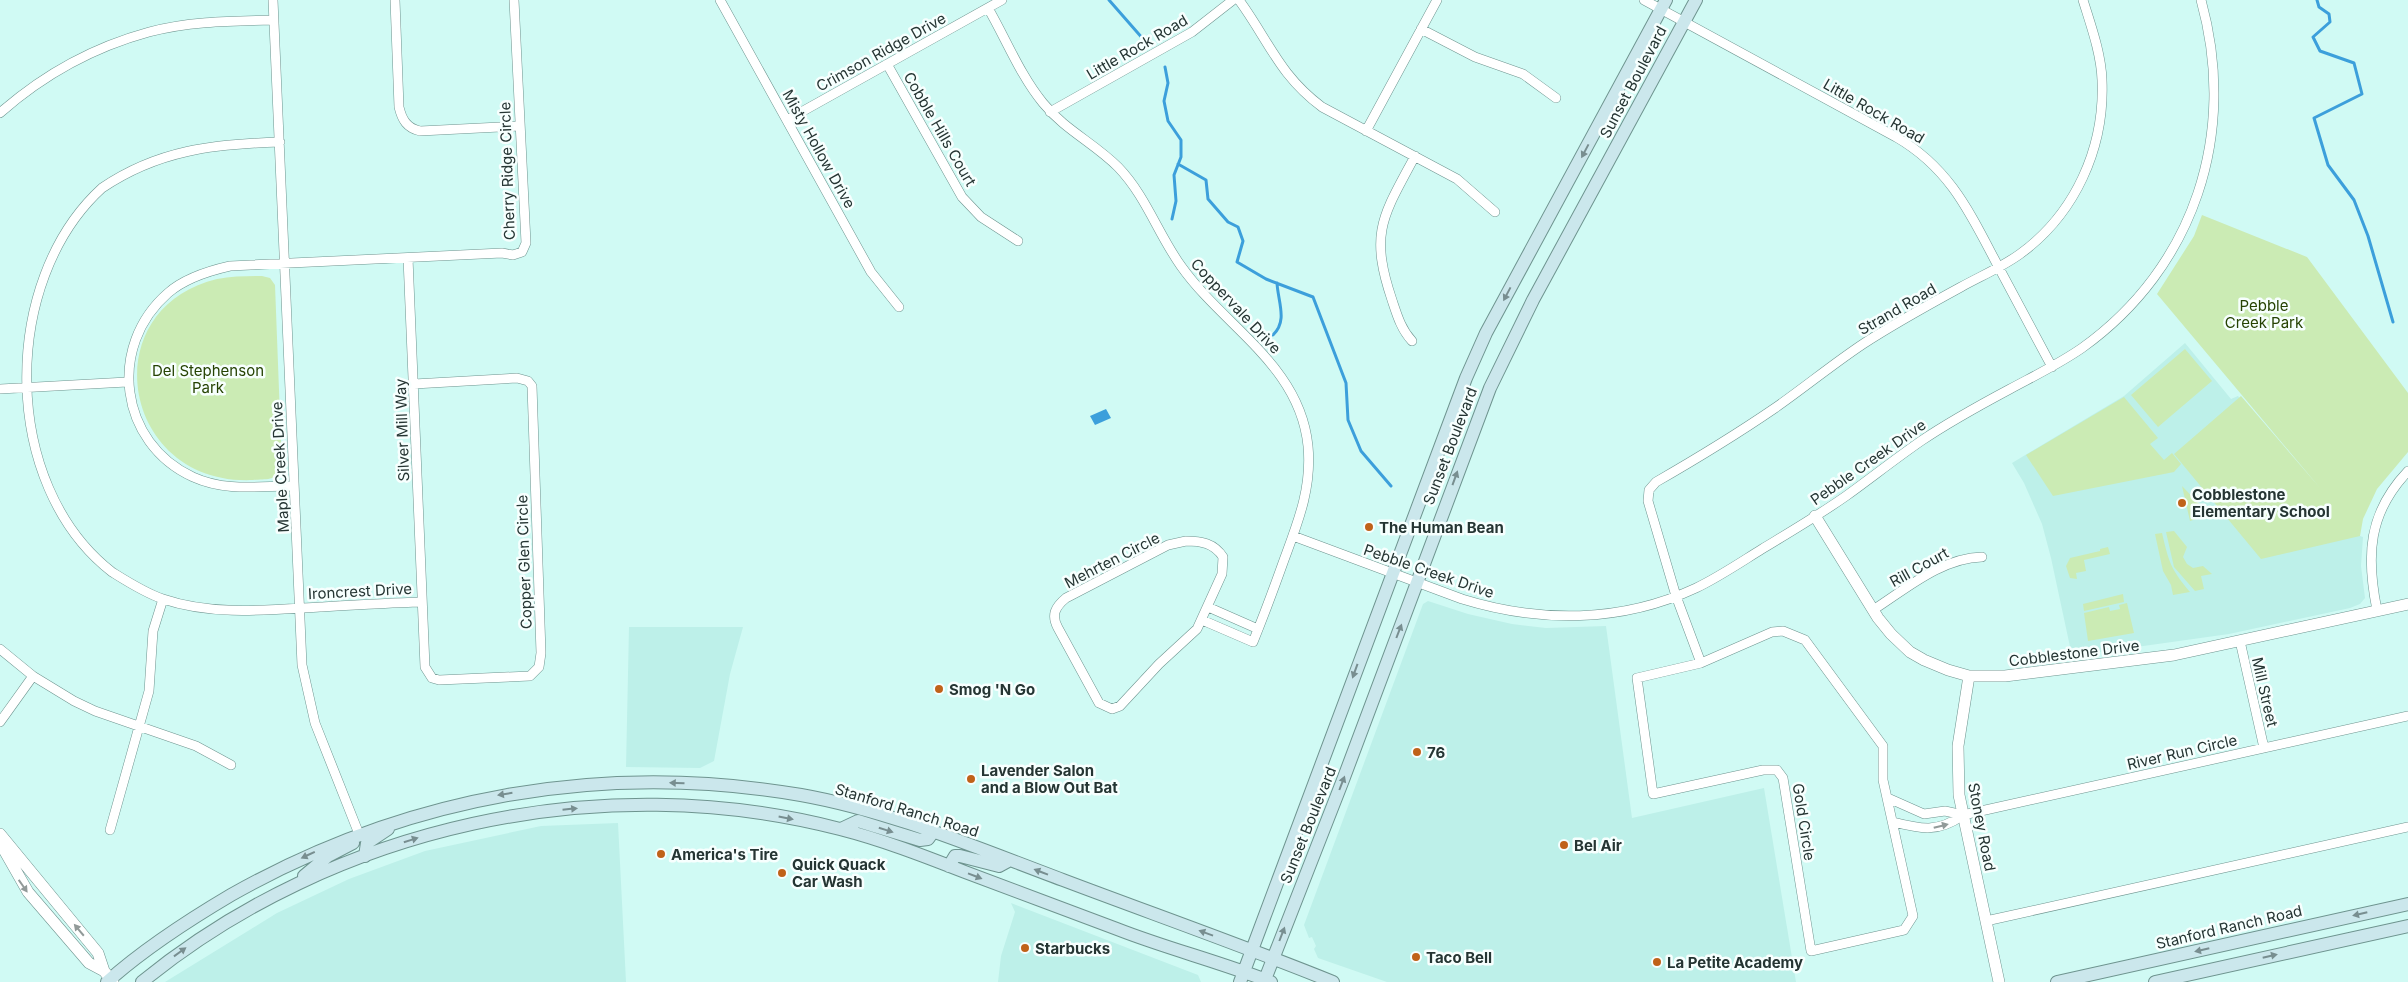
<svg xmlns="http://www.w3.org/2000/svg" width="2408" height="982" font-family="Inter,sans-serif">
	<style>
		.built { fill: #bdf0e9 }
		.green { fill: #cbebb4 }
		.water { fill: #3c9fdb }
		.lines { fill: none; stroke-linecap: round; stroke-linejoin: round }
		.stream { stroke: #3c9fdb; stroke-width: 3 }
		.minor-casing { stroke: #6e948f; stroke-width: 10 }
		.tertiary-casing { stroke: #6e948f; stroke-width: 12 }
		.secondary-casing { stroke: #6e948f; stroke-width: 14 }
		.minor { stroke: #fff; stroke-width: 9 }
		.tertiary { stroke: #fff; stroke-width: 11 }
		.secondary { stroke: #cbe7ec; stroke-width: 12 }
		.oneway { fill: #788e90 }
		.oneway2 { fill: #929a99 }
		.poi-dot { fill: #c06219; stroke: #f7fffe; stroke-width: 2 }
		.labels { text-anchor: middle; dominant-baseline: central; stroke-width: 5; stroke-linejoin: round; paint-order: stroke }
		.street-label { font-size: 15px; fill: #253533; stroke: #f7fffe }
		.park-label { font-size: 15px; fill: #264303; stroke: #f7fffe }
		.poi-label { font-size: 15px; font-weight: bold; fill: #253533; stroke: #f7fffe; text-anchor: start }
	</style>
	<rect width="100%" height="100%" fill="#d0faf4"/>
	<path class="built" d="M 2185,343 L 2231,399 L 2238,396 L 2360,536 L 2363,537 L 2361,566 L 2365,598 L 2360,604 L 2350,608 L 2229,634 L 2072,656 L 2051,558 L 2042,524 L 2024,483 L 2012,463 L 2124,396 Z
		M 1428,601 L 1468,614 L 1512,624 L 1546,628 L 1606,626 L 1632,818 L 1764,788 L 1796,982 L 1387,982 L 1318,958 L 1314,949 L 1316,946 L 1312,937 L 1309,938 L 1304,925 L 1423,604 Z
		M 629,627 L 743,627 L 730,674 L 714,761 L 700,768 L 626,767 Z
		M 618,823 L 626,982 L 165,982 L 277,913 L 349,879 L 425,851 L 541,826 Z
		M 1011,903 L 1198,975 L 1201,982 L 998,982 L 1001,956 L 1015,912 Z"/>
	<path class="green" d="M 2202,215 L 2307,257 L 2408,393 L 2408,452 L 2377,489 L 2363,519 L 2360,536 L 2261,559 L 2174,454 L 2241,396 L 2320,488 L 2157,294 L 2194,236 Z
		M 262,276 L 270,278 L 275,285 L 282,469 C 277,481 264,479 253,480 C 121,486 92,309 217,279 C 232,276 248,276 262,276 Z
		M 2185,349 L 2212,381 L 2158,427 L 2131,395 Z
		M 2124,397 L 2158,438 L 2150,444 L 2164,460 L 2172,453 L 2181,464 L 2174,472 L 2053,496 L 2026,455 Z
		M 2182,486 L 2206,511 L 2196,519 L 2190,521 Z
		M 2174,531 L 2187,547 L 2183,557 L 2187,564 L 2193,568 L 2203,566 L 2212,574 L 2201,576 L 2204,589 L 2195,591 L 2174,567 L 2166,532 Z
		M 2162,533 C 2169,562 2170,568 2190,592 L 2173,595 L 2171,585 L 2163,571 L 2155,534 Z
		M 2108,547 L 2110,554 L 2084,560 L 2086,571 L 2076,573 L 2077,579 L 2070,578 L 2066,566 L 2070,558 L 2100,551 L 2100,549 Z
		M 2123,594 L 2124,602 L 2084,611 L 2083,604 Z
		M 2127,603 L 2134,633 L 2088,641 L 2084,613 L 2109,607 L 2110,611 L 2120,609 L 2119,605 Z"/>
	<path class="water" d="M 1106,409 L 1111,418 L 1095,425 L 1090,416 Z"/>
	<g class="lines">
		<path class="stream" d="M 1109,0 L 1144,40
			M 2317,0 L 2319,7 L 2329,14 L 2330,22 L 2313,37 L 2320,51 L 2354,63 L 2362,94 L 2314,118 L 2328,165 L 2354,200 L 2368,236 L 2393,322
			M 1165,67 L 1168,83 L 1164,101 L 1168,121 L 1181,140 L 1181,157 L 1174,175 L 1176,201 L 1172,219
			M 1178,164 L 1206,180 L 1208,199 L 1228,222 L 1238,227 L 1243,241 L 1237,262 L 1266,279 L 1313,297 L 1346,383 L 1348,420 L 1361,451 L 1391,486
			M 1273,335 C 1288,321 1278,302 1277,283"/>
		<defs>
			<path id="minor" d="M 273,0 L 302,665 L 315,723 L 359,834
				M 395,0 L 399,107 C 402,120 407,128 420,131 L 520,126
				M 720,0 L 871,272 L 899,307
				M 1239,0 C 1269,41 1279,75 1322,107 L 1457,179 L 1495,212
				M 1644,0 L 1896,137 C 1950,168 1970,213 1998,266 C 2016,299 2034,333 2052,367
				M 988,8 C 1006,39 1020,75 1043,103 C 1065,130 1094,143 1118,167 C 1146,196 1158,234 1181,266 C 1224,327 1300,365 1308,446 C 1312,488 1298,522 1284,560 C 1274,588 1264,615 1253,642 L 1202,620
				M 1421,29 L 1475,57 L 1523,74 L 1556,98
				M 887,64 L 962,197 L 981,217 L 1018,241
				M 1050,112 L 1192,32 L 1233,0
				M 0,113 C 43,75 94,47 149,32 C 189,21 233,21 274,20
				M 787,120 L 1002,0
				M 1366,131 L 1437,0
				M 280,142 C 214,144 158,150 102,188 C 0,281 0,485 112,572 C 128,582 145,593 163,599 C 213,616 268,610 320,607 C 354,605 387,603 421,602
				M 408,258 L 425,667 L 432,678 L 439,680 L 530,676 L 539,667 L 541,653 L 532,386 L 528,381 L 517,378 L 414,384
				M 1412,341 C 1401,329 1397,315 1392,300 C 1369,232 1383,216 1415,156
				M 0,389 L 127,382
				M 294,486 C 259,486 226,492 193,477 C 119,443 107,346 168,293 C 185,278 208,271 230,266 L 502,253 L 513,255 L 522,252 L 526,243 L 514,0
				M 1293,536 L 1462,599 C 1540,623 1621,623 1696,588 C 1719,577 1741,562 1762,549 C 1790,532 1819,515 1846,496 C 1871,478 1895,459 1921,441 C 1949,422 1980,405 2010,389 C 2034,376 2059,364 2082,348 C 2195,267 2238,133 2201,0
				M 1186,541 C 1201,541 1214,543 1223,557 L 1222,574 L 1197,629 L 1159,664 L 1120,706 L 1112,709 L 1099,703 L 1058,628 C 1051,615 1055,607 1066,598 L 1168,545 Z
				M 1208,607 L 1258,629
				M 1873,610 C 1906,589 1941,558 1982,557
				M 2377,610 C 2366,556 2368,513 2408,471
				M 1783,631 L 1805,640 L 1883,746 L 1883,780 L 1913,916 L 1904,930 L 1811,951 L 1783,778 L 1777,770 L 1763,770 L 1653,794 L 1637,678 L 1701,663 L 1772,632 Z
				M 2240,641 L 2264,748
				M 0,649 L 33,676 L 74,701 L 95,711 L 196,746 L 231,765
				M 1701,663 L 1676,596 L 1648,501 L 1649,490 L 1656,482 C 1696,459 1737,434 1775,408 C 1805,387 1833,364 1863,344 C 1895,323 1928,305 1961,287 C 1981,276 2002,267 2020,254 C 2075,214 2105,148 2102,80 C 2101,53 2091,26 2083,0
				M 0,722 L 33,676
				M 1888,798 L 1924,814 L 1945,811 L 1963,815 C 1938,833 1921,829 1893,822
				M 1963,815 L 2408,716
				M 110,830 L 149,691 L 153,631 L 163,599
				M 1986,921 L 2408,827"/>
			<path id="tertiary" d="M 1815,516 L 1878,618 L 1891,634 L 1910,652 L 1924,660 L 1948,670 L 1969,676 L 2005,676 L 2174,655 L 2408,604
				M 1969,676 L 1958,746 L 1959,795 L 1999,982
				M 0,834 L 98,953 L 104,971
				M 0,843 L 28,892 L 89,963 L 104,971 L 113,982"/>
			<path id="secondary" d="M 841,829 L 858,821 L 920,840 L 928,839 L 933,832
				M 365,856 L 367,843 L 388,829
				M 949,866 L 955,856 L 960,856 L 999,866 L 1010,860
				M 304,876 L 328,856 L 353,843
				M 107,982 C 145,948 187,921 231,895 C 406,796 602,761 801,795 C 891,811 977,848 1063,880 C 1153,914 1244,946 1333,982
				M 142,982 C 333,826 601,767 840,829 C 883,840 924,856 965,872 C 1016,891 1066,910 1117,929 C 1168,949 1221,962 1271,982
				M 1240,982 L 1466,378 L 1486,333 L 1666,0
				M 1264,982 L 1343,780 L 1490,388 L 1533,300 L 1696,0
				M 2057,982 L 2408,904
				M 2155,982 L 2408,926"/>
		</defs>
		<use href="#minor" class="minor-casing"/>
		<use href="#tertiary" class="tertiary-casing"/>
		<use href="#secondary" class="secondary-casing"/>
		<use href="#minor" class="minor"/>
		<use href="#tertiary" class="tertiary"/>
		<use href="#secondary" class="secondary"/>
	</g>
	<defs><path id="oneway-solid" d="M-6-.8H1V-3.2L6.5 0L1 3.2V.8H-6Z" transform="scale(1.25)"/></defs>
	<g class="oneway">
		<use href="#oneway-solid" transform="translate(1585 151) rotate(118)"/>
		<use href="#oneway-solid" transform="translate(1507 294) rotate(118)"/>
		<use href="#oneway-solid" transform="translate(1455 478) rotate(-70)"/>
		<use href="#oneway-solid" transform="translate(1399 631) rotate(-69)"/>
		<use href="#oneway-solid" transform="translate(1355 671) rotate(110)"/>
		<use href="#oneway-solid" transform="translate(677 783) rotate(-178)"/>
		<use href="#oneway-solid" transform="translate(1342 783) rotate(-69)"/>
		<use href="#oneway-solid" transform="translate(505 794) rotate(171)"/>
		<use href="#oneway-solid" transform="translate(570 809) rotate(-6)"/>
		<use href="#oneway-solid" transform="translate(786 818) rotate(11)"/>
		<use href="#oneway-solid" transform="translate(886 830) rotate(17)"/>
		<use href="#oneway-solid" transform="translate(411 840) rotate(-17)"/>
		<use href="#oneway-solid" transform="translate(308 855) rotate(155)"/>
		<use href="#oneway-solid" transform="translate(1041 872) rotate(-159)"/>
		<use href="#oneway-solid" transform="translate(975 876) rotate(21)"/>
		<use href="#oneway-solid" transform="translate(2360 914) rotate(167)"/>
		<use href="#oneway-solid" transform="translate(1206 933) rotate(-160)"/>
		<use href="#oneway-solid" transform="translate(1282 934) rotate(-69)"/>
		<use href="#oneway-solid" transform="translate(2202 950) rotate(167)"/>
		<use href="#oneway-solid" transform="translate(180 952) rotate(-36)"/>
		<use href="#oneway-solid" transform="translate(2270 956) rotate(-13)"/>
	</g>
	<g class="oneway2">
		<use href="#oneway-solid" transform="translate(1941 826) rotate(-14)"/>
		<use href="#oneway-solid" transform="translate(23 886) rotate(55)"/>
		<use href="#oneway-solid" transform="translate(79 930) rotate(-130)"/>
	</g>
	<g class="poi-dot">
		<circle cx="2182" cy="503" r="5"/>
		<circle cx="1369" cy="527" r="5"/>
		<circle cx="939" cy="689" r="5"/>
		<circle cx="1417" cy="752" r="5"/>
		<circle cx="971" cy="779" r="5"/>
		<circle cx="1564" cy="845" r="5"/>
		<circle cx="661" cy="854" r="5"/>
		<circle cx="782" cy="873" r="5"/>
		<circle cx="1025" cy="948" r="5"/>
		<circle cx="1416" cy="957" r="5"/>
		<circle cx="1657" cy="962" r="5"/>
	</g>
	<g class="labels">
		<g class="street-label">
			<text transform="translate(1137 47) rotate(-30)">Little Rock Road</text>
			<text transform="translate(881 52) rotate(-29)">Crimson Ridge Drive</text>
			<text transform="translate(1633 82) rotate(-62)">Sunset Boulevard</text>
			<text transform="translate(1874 111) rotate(30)">Little Rock Road</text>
			<text transform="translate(940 129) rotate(60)">Cobble Hills Court</text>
			<text transform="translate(819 149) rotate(61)">Misty Hollow Drive</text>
			<text transform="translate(507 171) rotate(-92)">Cherry Ridge Circle</text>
			<text transform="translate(1236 306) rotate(47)">Coppervale Drive</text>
			<text transform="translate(1897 309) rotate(-30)">Strand Road</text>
			<text transform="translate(402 430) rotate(-92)">Silver Mill Way</text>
			<text transform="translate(1450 446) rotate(-69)">Sunset Boulevard</text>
			<text transform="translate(1868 462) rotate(-35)">Pebble Creek Drive</text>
			<text transform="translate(280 467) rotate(-93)">Maple Creek Drive</text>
			<text transform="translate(1112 560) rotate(-27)">Mehrten Circle</text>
			<text transform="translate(524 562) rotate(-92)">Copper Glen Circle</text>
			<text transform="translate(1919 567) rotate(-29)">Rill Court</text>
			<text transform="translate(1429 571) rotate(19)">Pebble Creek Drive</text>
			<text transform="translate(360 591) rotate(-3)">Ironcrest Drive</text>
			<text transform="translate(2074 653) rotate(-7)">Cobblestone Drive</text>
			<text transform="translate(2265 692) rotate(77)">Mill Street</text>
			<text transform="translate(2182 752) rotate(-13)">River Run Circle</text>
			<text transform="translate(907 810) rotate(17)">Stanford Ranch Road</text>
			<text transform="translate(1804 822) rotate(81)">Gold Circle</text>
			<text transform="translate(1308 825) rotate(-68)">Sunset Boulevard</text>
			<text transform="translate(1982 827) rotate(79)">Stoney Road</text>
			<text transform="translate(2229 927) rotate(-13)">Stanford Ranch Road</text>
		</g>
		<g class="park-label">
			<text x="2264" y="305">Pebble<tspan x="2264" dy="17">Creek Park</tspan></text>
			<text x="208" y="370">Del Stephenson<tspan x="208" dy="17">Park</tspan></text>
		</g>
		<g class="poi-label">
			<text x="2192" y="494">Cobblestone<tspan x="2192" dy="17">Elementary School</tspan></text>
			<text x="1379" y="527">The Human Bean</text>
			<text x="949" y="689">Smog 'N Go</text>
			<text x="1427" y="752">76</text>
			<text x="981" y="770">Lavender Salon<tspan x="981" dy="17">and a Blow Out Bat</tspan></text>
			<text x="1574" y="845">Bel Air</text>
			<text x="671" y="854">America's Tire</text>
			<text x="792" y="864">Quick Quack<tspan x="792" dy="17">Car Wash</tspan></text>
			<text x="1035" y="948">Starbucks</text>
			<text x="1426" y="957">Taco Bell</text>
			<text x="1667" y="962">La Petite Academy</text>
		</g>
	</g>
</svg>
